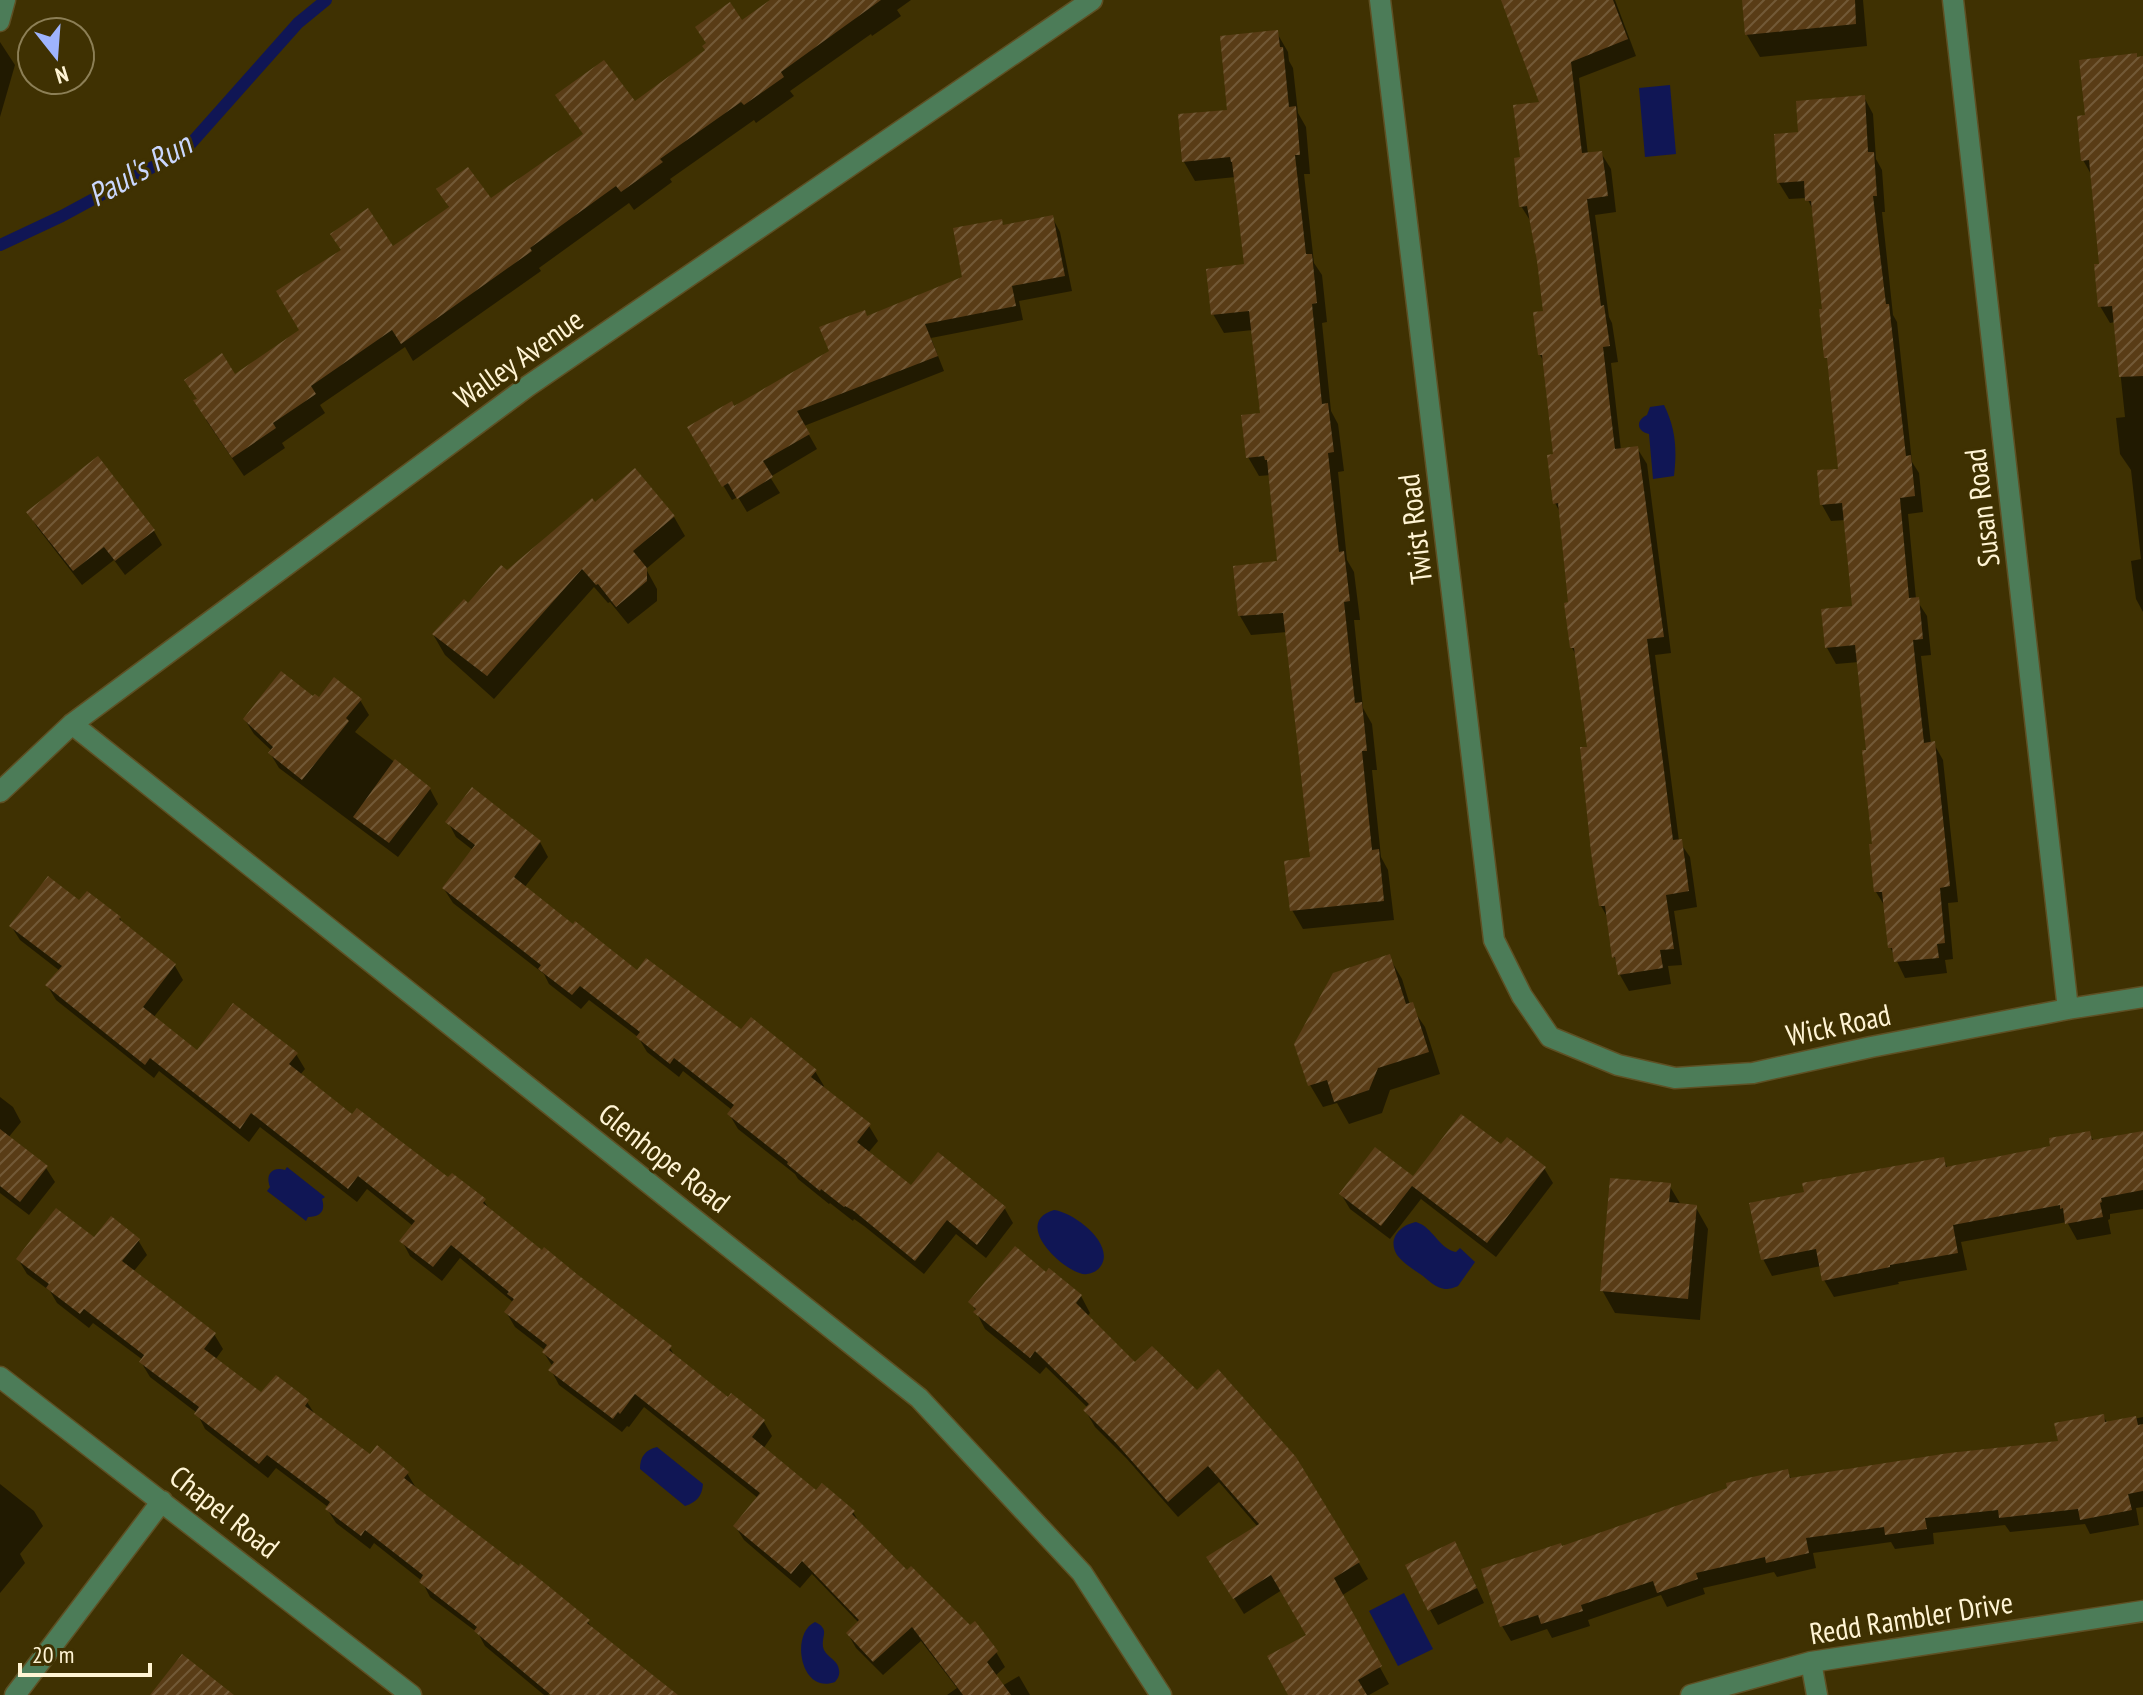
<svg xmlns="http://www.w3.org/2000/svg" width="2143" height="1695" font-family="'PT Sans Narrow',sans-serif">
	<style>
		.water { fill: #101655 }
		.shadow { fill: #0007 }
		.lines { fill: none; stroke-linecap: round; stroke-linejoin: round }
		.stream { stroke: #101655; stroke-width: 12 }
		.building { fill: url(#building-hatch) }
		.service-casing { stroke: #5e5024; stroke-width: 21 }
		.minor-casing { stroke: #5e5024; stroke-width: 23 }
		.service { stroke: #4c7c58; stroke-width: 18 }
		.minor { stroke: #4c7c58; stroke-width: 20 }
		.labels { text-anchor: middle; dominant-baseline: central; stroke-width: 6; stroke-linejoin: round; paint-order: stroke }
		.street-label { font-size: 30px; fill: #fff4d4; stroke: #3f3102 }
		.water-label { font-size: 32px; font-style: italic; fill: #cad7fe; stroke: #3f3102 }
	</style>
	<defs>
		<pattern id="building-hatch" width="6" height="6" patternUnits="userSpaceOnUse" patternTransform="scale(2)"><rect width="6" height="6" fill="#593c16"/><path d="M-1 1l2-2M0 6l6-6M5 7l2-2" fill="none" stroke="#725937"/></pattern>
	</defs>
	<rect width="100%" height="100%" fill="#3f3102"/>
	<path class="water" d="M 1670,85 L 1676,154 L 1645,157 L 1639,88 Z
		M 1664,405 C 1676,429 1677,450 1674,476 L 1653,479 L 1649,434 C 1636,431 1636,420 1647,415 L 1650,407 Z
		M 287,1167 L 325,1197 L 322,1199 C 326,1211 320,1217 308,1217 L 306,1221 L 267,1191 L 270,1187 C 265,1175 272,1166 285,1170 Z
		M 1054,1210 C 1073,1212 1113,1242 1102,1264 C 1099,1270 1094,1273 1087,1274 C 1071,1278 1008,1224 1054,1210 Z
		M 1416,1222 C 1433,1227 1439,1249 1456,1252 L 1460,1248 L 1475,1262 L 1458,1286 C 1453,1288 1451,1289 1445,1289 C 1436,1288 1429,1281 1423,1276 C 1414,1270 1403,1263 1397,1255 C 1387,1239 1400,1225 1416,1222 Z
		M 657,1447 L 703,1484 C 702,1496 697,1502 685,1506 L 640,1469 C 640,1457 645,1450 657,1447 Z
		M 1404,1593 L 1433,1649 L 1398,1666 L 1369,1611 Z
		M 815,1622 C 832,1630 819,1637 824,1650 C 828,1658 838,1660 839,1670 C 840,1675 838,1678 835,1682 C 800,1695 790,1633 815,1622 Z"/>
	<path class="shadow" d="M 774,0 L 911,0 L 897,10 L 901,16 L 872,36 L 871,34 L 790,91 L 794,96 L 756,123 L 754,120 L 670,179 L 672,182 L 634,210 L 629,203 L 539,268 L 541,271 L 413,361 L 405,347 L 320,405 L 325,413 L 282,443 L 285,448 L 244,476 L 206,420 L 234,376 L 301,330 L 393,249 L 450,209 L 439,190 L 491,201 L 584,135 L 558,96 L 634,104 Z
		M 1506,0 L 1615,0 L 1636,56 L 1579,78 L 1588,155 L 1601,153 L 1611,169 L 1616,212 L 1595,215 L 1609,317 L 1612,323 L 1618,362 L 1611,363 L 1621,450 L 1637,448 L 1647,464 L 1671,653 L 1655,655 L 1679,841 L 1690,857 L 1697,907 L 1674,911 L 1682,965 L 1668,966 L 1671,984 L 1629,991 L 1620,975 L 1618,964 L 1614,957 L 1609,920 L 1601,906 L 1589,749 L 1577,657 L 1572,648 L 1571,604 L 1561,514 L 1555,503 L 1555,456 L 1544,362 L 1540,355 L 1545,313 L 1539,261 L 1531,222 L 1521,206 L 1522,159 L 1542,104 Z
		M 1744,0 L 1863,0 L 1867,46 L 1760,57 L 1747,35 Z
		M 1277,33 L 1288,52 L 1289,61 L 1293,68 L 1298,113 L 1306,127 L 1310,174 L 1304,174 L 1314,263 L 1322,275 L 1327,322 L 1322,323 L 1331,411 L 1338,424 L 1344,471 L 1338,472 L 1347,560 L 1354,572 L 1360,620 L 1354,620 L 1363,708 L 1372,724 L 1377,770 L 1372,770 L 1381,857 L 1388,870 L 1394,920 L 1303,929 L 1292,910 L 1312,859 L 1287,632 L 1251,635 L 1240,616 L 1279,563 L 1271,475 L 1259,476 L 1248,457 L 1262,415 L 1253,330 L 1224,333 L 1213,314 L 1246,266 L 1236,177 L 1195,181 L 1184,162 L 1229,112 Z
		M 0,42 L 15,65 L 0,117 Z
		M 2143,58 L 2143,612 L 2136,599 L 2131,561 L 2141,559 L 2131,470 L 2120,454 L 2116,418 L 2125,417 L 2115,322 L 2110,323 L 2100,306 L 2101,266 L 2092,176 L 2083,160 L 2087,117 L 2138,59 Z
		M 1864,97 L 1873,114 L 1876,159 L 1882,170 L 1885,212 L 1882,212 L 1893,315 L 1897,322 L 1912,462 L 1919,473 L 1923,512 L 1908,514 L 1916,599 L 1927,616 L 1931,655 L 1921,656 L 1931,744 L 1934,744 L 1943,760 L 1958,902 L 1948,903 L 1953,959 L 1945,960 L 1947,973 L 1905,978 L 1890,947 L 1886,908 L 1876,892 L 1869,751 L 1859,662 L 1836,664 L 1827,648 L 1823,611 L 1854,608 L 1846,520 L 1831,521 L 1822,505 L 1840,470 L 1830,364 L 1826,357 L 1824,311 L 1814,212 L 1807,198 L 1789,199 L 1779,183 L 1776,135 L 1801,134 Z
		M 1052,217 L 1060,232 L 1072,291 L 1019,301 L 1023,320 L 931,338 L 944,371 L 804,426 L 817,449 L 770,477 L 780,493 L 747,512 L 738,497 L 732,500 L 689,428 L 734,408 L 831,352 L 867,318 L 965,279 L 1001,221 L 1004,227 Z
		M 635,471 L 674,517 L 685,536 L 646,569 L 657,589 L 657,601 L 628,624 L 610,602 L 608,603 L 594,587 L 494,699 L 445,655 L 434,636 L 464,602 L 468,605 L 507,572 L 595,505 Z
		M 29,513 L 154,531 L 162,545 L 125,575 L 114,560 L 82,585 L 37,527 Z
		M 314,699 L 360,700 L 369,715 L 355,732 L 430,789 L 438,804 L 398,857 L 279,768 L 270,753 L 272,751 L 254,734 L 245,720 Z
		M 448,822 L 540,842 L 548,857 L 524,888 L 637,972 L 741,1032 L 815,1071 L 824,1086 L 822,1088 L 869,1126 L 878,1141 L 868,1153 L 911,1188 L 938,1155 L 1005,1209 L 1013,1223 L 986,1258 L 956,1234 L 924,1274 L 864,1226 L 854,1219 L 853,1221 L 830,1203 L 829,1204 L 798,1179 L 795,1174 L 738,1129 L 729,1114 L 732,1110 L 683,1071 L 679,1077 L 647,1052 L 638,1037 L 589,1000 L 581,1009 L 549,984 L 544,974 L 453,903 L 444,889 L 474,851 L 456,837 Z
		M 80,902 L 120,918 L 124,926 L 175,966 L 183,980 L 153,1018 L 198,1053 L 296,1054 L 305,1069 L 300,1075 L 352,1116 L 448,1180 L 484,1201 L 491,1212 L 670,1348 L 676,1358 L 729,1400 L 732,1396 L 764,1422 L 772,1436 L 763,1449 L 817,1493 L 853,1512 L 862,1527 L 907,1573 L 996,1652 L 1005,1667 L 995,1676 L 1002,1686 L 1019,1676 L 1030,1695 L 947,1695 L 957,1688 L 921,1641 L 883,1675 L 856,1648 L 848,1634 L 859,1623 L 812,1574 L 800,1588 L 744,1540 L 735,1526 L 758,1498 L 644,1407 L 629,1427 L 627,1426 L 622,1432 L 559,1385 L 551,1370 L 553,1367 L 544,1353 L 546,1351 L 515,1327 L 506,1312 L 514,1303 L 460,1258 L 442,1281 L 410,1256 L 402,1241 L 413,1226 L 367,1189 L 357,1202 L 260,1127 L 249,1142 L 159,1071 L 154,1078 L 56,1000 L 47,985 L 60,971 L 20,940 L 11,926 Z
		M 1389,957 L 1402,979 L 1410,1005 L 1425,1027 L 1440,1074 L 1390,1090 L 1382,1113 L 1349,1124 L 1337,1103 L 1323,1107 L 1310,1085 Z
		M 0,1097 L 13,1107 L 21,1122 L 8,1138 L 46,1168 L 55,1182 L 29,1215 L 0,1193 Z
		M 2143,1133 L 2143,1209 L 2110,1214 L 2110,1219 L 2108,1220 L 2111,1234 L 2077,1240 L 2067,1222 L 1961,1242 L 1967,1270 L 1898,1282 L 1899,1284 L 1834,1297 L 1824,1280 L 1821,1266 L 1772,1276 L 1763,1259 L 1806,1194 L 1943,1159 L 1948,1169 L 2052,1147 L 2089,1134 L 2094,1141 Z
		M 1501,1147 L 1544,1168 L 1553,1183 L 1496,1257 L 1421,1199 L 1390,1239 L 1350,1209 L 1341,1194 L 1413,1179 Z
		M 1669,1185 L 1681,1205 L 1695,1206 L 1708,1229 L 1700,1320 L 1615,1313 L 1602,1290 Z
		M 94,1240 L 138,1240 L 147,1255 L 133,1272 L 214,1334 L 223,1349 L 215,1360 L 261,1395 L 307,1402 L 316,1416 L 371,1457 L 407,1473 L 416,1488 L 588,1622 L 593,1630 L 675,1695 L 570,1695 L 556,1684 L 548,1695 L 544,1695 L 485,1646 L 478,1633 L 430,1597 L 422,1581 L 374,1543 L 370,1549 L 336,1523 L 327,1509 L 328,1507 L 276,1468 L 268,1478 L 205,1429 L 197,1413 L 150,1377 L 141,1362 L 143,1360 L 93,1323 L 89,1328 L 57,1303 L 50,1291 L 27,1274 L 18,1259 Z
		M 1046,1274 L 1081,1296 L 1090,1313 L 1087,1317 L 1135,1365 L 1359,1563 L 1368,1579 L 1341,1596 L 1389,1684 L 1369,1695 L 1291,1695 L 1309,1636 L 1282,1590 L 1244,1614 L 1219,1574 L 1258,1527 L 1219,1482 L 1178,1517 L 1127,1459 L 1095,1427 L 1085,1410 L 1088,1408 L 1046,1367 L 1040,1374 L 985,1329 L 971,1302 Z
		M 2103,1416 L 2108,1424 L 2143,1417 L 2143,1507 L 2136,1508 L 2139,1525 L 2090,1534 L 2085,1524 L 2010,1532 L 2005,1525 L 1933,1533 L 1934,1544 L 1895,1549 L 1891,1542 L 1813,1553 L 1816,1568 L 1777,1577 L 1774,1572 L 1703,1588 L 1705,1594 L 1667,1607 L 1661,1595 L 1588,1620 L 1590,1626 L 1552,1638 L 1547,1629 L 1511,1641 L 1502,1626 L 1484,1570 L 1562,1548 L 1787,1471 L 1792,1480 L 2060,1443 Z
		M 0,1484 L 34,1511 L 43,1526 L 20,1554 L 25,1563 L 0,1593 Z
		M 1463,1558 L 1484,1603 L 1438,1625 L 1430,1610 Z"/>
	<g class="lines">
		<path class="stream" d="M 0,245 L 62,216 L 186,149 L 298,23 L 326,0"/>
	</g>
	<path class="building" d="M 770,0 L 881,0 L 781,72 L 784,77 L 744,105 L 741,102 L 660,159 L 663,162 L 621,192 L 616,186 L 530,248 L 532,251 L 401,344 L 392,330 L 311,386 L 316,394 L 273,423 L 276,428 L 232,458 L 193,400 L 197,399 L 184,380 L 222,353 L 235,374 L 299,330 L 276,291 L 341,250 L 330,234 L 368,208 L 393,246 L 449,207 L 436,189 L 468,167 L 491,198 L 583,134 L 555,95 L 604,60 L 635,101 L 705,50 L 702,46 L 706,43 L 695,27 L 730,2 L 742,20 Z
		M 1501,0 L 1613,0 L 1628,39 L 1571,62 L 1582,153 L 1602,151 L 1608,196 L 1587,199 L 1601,306 L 1604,305 L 1610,346 L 1603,347 L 1615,449 L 1638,446 L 1664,637 L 1647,639 L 1673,840 L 1682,839 L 1689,891 L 1666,895 L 1674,949 L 1660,950 L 1663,968 L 1618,975 L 1615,957 L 1612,958 L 1605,906 L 1599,906 L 1591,852 L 1580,747 L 1587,747 L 1574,648 L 1570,648 L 1564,603 L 1568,602 L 1558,503 L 1553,504 L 1547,455 L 1553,454 L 1542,355 L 1538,355 L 1533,312 L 1543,311 L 1537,261 L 1527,206 L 1519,207 L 1514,158 L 1520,157 L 1513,105 L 1539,102 Z
		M 1742,0 L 1855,0 L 1856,24 L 1745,35 Z
		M 1278,30 L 1280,47 L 1283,47 L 1289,107 L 1296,106 L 1300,155 L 1295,155 L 1306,254 L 1312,254 L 1317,303 L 1312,304 L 1322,404 L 1328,403 L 1334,452 L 1328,453 L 1339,552 L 1344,551 L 1350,601 L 1344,602 L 1355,703 L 1362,702 L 1367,751 L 1362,751 L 1372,850 L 1379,849 L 1384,901 L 1290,911 L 1284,861 L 1310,857 L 1283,613 L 1238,616 L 1233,566 L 1277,561 L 1267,460 L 1265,460 L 1264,456 L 1246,458 L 1241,415 L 1260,413 L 1249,311 L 1211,315 L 1206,269 L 1244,264 L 1232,162 L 1231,162 L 1230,157 L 1182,162 L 1178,114 L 1227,110 L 1220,36 Z
		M 2137,53 L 2137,57 L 2143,56 L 2143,376 L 2119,377 L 2112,306 L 2098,307 L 2094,264 L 2099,264 L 2089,160 L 2081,161 L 2077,116 L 2085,115 L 2079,60 Z
		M 1865,95 L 1868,152 L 1874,152 L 1877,196 L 1873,196 L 1886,304 L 1889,304 L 1906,456 L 1911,455 L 1915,496 L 1900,498 L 1909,598 L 1919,597 L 1923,639 L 1913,640 L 1924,743 L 1935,741 L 1950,886 L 1940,888 L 1945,943 L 1937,944 L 1939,958 L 1894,962 L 1892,948 L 1888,948 L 1882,892 L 1874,892 L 1869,844 L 1872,844 L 1862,750 L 1866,750 L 1855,645 L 1825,648 L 1821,609 L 1852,606 L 1842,503 L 1820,505 L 1817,470 L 1838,469 L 1827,358 L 1824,358 L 1819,309 L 1822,309 L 1811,201 L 1805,201 L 1804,181 L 1777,183 L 1774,134 L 1798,132 L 1796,101 Z
		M 1053,215 L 1065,276 L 1012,286 L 1016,306 L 925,324 L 938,356 L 797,411 L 810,434 L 763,461 L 773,477 L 737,499 L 728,483 L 722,487 L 687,427 L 732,401 L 734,406 L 829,351 L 819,327 L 865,310 L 867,316 L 962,277 L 953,228 L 1002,219 L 1003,225 Z
		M 98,456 L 155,530 L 115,561 L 104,547 L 73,571 L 26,512 Z
		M 635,468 L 675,516 L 633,551 L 647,568 L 647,581 L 616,607 L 598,584 L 596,585 L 582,569 L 487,676 L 432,634 L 464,599 L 468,603 L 501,565 L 507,570 L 592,498 L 595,502 Z
		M 281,671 L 313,696 L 315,694 L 319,697 L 334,677 L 362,699 L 346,718 L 349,721 L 302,780 L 268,753 L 273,747 L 243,719 Z
		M 395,759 L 431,788 L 389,843 L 353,817 Z
		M 472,787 L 541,841 L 514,877 L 573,924 L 575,921 L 637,970 L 646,958 L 741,1029 L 751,1017 L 817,1070 L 811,1077 L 871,1124 L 857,1142 L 911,1185 L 938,1152 L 1006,1207 L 977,1245 L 947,1220 L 915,1261 L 854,1211 L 845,1206 L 844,1207 L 821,1189 L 820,1191 L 787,1164 L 788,1162 L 727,1114 L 734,1105 L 674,1058 L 670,1064 L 636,1037 L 640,1032 L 580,986 L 572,995 L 538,969 L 541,965 L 442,888 L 475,845 L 445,822 Z
		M 48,876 L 79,900 L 87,891 L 121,917 L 119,919 L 176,964 L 143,1007 L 197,1050 L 233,1003 L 298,1053 L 289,1064 L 352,1114 L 357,1108 L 448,1177 L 452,1173 L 486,1199 L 483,1203 L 542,1250 L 544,1247 L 578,1275 L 672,1346 L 669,1350 L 728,1397 L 731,1393 L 765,1420 L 752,1437 L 816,1490 L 822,1483 L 855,1511 L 852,1514 L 907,1570 L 911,1566 L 970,1625 L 975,1621 L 998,1651 L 987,1662 L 1011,1695 L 963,1695 L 912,1627 L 873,1662 L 846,1633 L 859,1620 L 802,1561 L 791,1574 L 733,1526 L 760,1493 L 635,1394 L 620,1414 L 618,1412 L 613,1419 L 548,1370 L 554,1362 L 542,1352 L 547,1345 L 504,1312 L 514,1299 L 507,1294 L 509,1292 L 451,1245 L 433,1267 L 399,1241 L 415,1221 L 358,1176 L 348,1189 L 251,1113 L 240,1129 L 150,1058 L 145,1065 L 45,985 L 62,966 L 9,926 Z
		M 1390,954 L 1406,1004 L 1413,1002 L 1429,1052 L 1378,1068 L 1369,1090 L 1334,1102 L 1327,1080 L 1308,1086 L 1294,1044 L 1333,973 Z
		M 1461,1114 L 1501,1144 L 1507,1137 L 1546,1167 L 1487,1243 L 1412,1186 L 1381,1226 L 1339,1194 L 1375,1147 L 1413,1176 Z
		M 0,1129 L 48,1166 L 20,1202 L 0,1186 Z
		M 2090,1131 L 2092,1140 L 2143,1131 L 2143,1190 L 2101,1198 L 2102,1202 L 2100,1203 L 2103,1217 L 2065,1224 L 2063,1208 L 2060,1209 L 2060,1205 L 1953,1225 L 1958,1253 L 1890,1265 L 1890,1267 L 1822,1281 L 1816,1249 L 1761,1260 L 1749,1203 L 1804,1192 L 1802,1183 L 1944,1157 L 1946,1167 L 2050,1146 L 2049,1138 Z
		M 1610,1178 L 1671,1183 L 1669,1202 L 1697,1205 L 1688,1299 L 1600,1291 Z
		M 56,1208 L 94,1237 L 111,1216 L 140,1239 L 122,1261 L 216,1333 L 204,1349 L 261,1392 L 276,1375 L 309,1400 L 305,1406 L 370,1454 L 377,1445 L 409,1472 L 404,1478 L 519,1566 L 520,1563 L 590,1620 L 587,1623 L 678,1695 L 551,1695 L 474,1631 L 477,1627 L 419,1582 L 423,1575 L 365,1530 L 361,1536 L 325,1509 L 330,1502 L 267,1455 L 259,1464 L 194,1414 L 199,1407 L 139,1362 L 144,1355 L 84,1309 L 80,1314 L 46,1288 L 49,1284 L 16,1259 Z
		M 1015,1246 L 1046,1272 L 1049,1268 L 1082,1295 L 1076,1303 L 1135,1362 L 1152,1346 L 1197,1390 L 1218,1369 L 1296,1457 L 1360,1562 L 1334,1578 L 1382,1666 L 1358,1680 L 1367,1695 L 1288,1695 L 1267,1656 L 1306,1635 L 1271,1575 L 1233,1599 L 1206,1557 L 1259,1524 L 1208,1466 L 1168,1502 L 1115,1442 L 1083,1410 L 1089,1404 L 1035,1351 L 1030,1358 L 973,1312 L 976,1309 L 968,1302 Z
		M 2104,1414 L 2105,1422 L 2136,1416 L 2138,1425 L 2143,1424 L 2143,1491 L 2128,1494 L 2132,1510 L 2080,1520 L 2078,1509 L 1999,1518 L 1998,1510 L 1925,1518 L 1927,1529 L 1885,1535 L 1884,1527 L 1806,1538 L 1809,1553 L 1766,1563 L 1765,1557 L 1696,1573 L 1698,1579 L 1657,1593 L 1653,1581 L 1581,1605 L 1583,1611 L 1541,1624 L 1538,1615 L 1500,1627 L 1481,1569 L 1561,1543 L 1562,1546 L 1727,1488 L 1726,1483 L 1788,1469 L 1790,1478 L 1949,1453 L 2058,1441 L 2054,1423 Z
		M 1455,1541 L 1477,1588 L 1428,1611 L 1405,1565 Z
		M 182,1654 L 234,1695 L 150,1695 Z"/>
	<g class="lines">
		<defs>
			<path id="service" d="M 0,22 L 6,0"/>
			<path id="minor" d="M 1380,0 L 1494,940 L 1522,996 L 1550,1037 L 1618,1065 L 1675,1078 L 1753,1073 L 1871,1047 L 2068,1009 L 2143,997
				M 1953,0 L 2068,1009
				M 72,724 L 919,1398 L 1082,1573 L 1161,1695
				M 0,792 L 72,724 L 528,386 L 1092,0
				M 0,1377 L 411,1695
				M 1811,1662 L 1817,1695
				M 15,1695 L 162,1501
				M 1691,1695 L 1811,1662 L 2143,1611"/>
		</defs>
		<use href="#service" class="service-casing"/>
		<use href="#minor" class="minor-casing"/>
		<use href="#service" class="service"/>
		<use href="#minor" class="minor"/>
	</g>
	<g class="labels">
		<g class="street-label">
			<text transform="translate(518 358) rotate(-35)">Walley Avenue</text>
			<text transform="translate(1981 508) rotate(-97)">Susan Road</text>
			<text transform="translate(1414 529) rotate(-97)">Twist Road</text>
			<text transform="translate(1838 1024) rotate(-12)">Wick Road</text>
			<text transform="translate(665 1157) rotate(38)">Glenhope Road</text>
			<text transform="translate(225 1511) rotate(38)">Chapel Road</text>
			<text transform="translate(1911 1617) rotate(-9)">Redd Rambler Drive</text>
		</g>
		<g class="water-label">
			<text transform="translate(139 169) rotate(-30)">Paul's Run</text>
		</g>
	</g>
	<g transform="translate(56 56) rotate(163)"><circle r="38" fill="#3f3102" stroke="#8c7f56" stroke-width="2"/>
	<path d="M0-6L14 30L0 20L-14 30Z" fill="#9eb4fd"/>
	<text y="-12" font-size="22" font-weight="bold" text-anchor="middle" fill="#fff4d4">N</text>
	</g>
	<path d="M20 1663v12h130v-12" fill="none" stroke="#fff4d4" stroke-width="4"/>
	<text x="32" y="1663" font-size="24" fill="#fff4d4" stroke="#3f3102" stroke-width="6" paint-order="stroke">20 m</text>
</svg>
